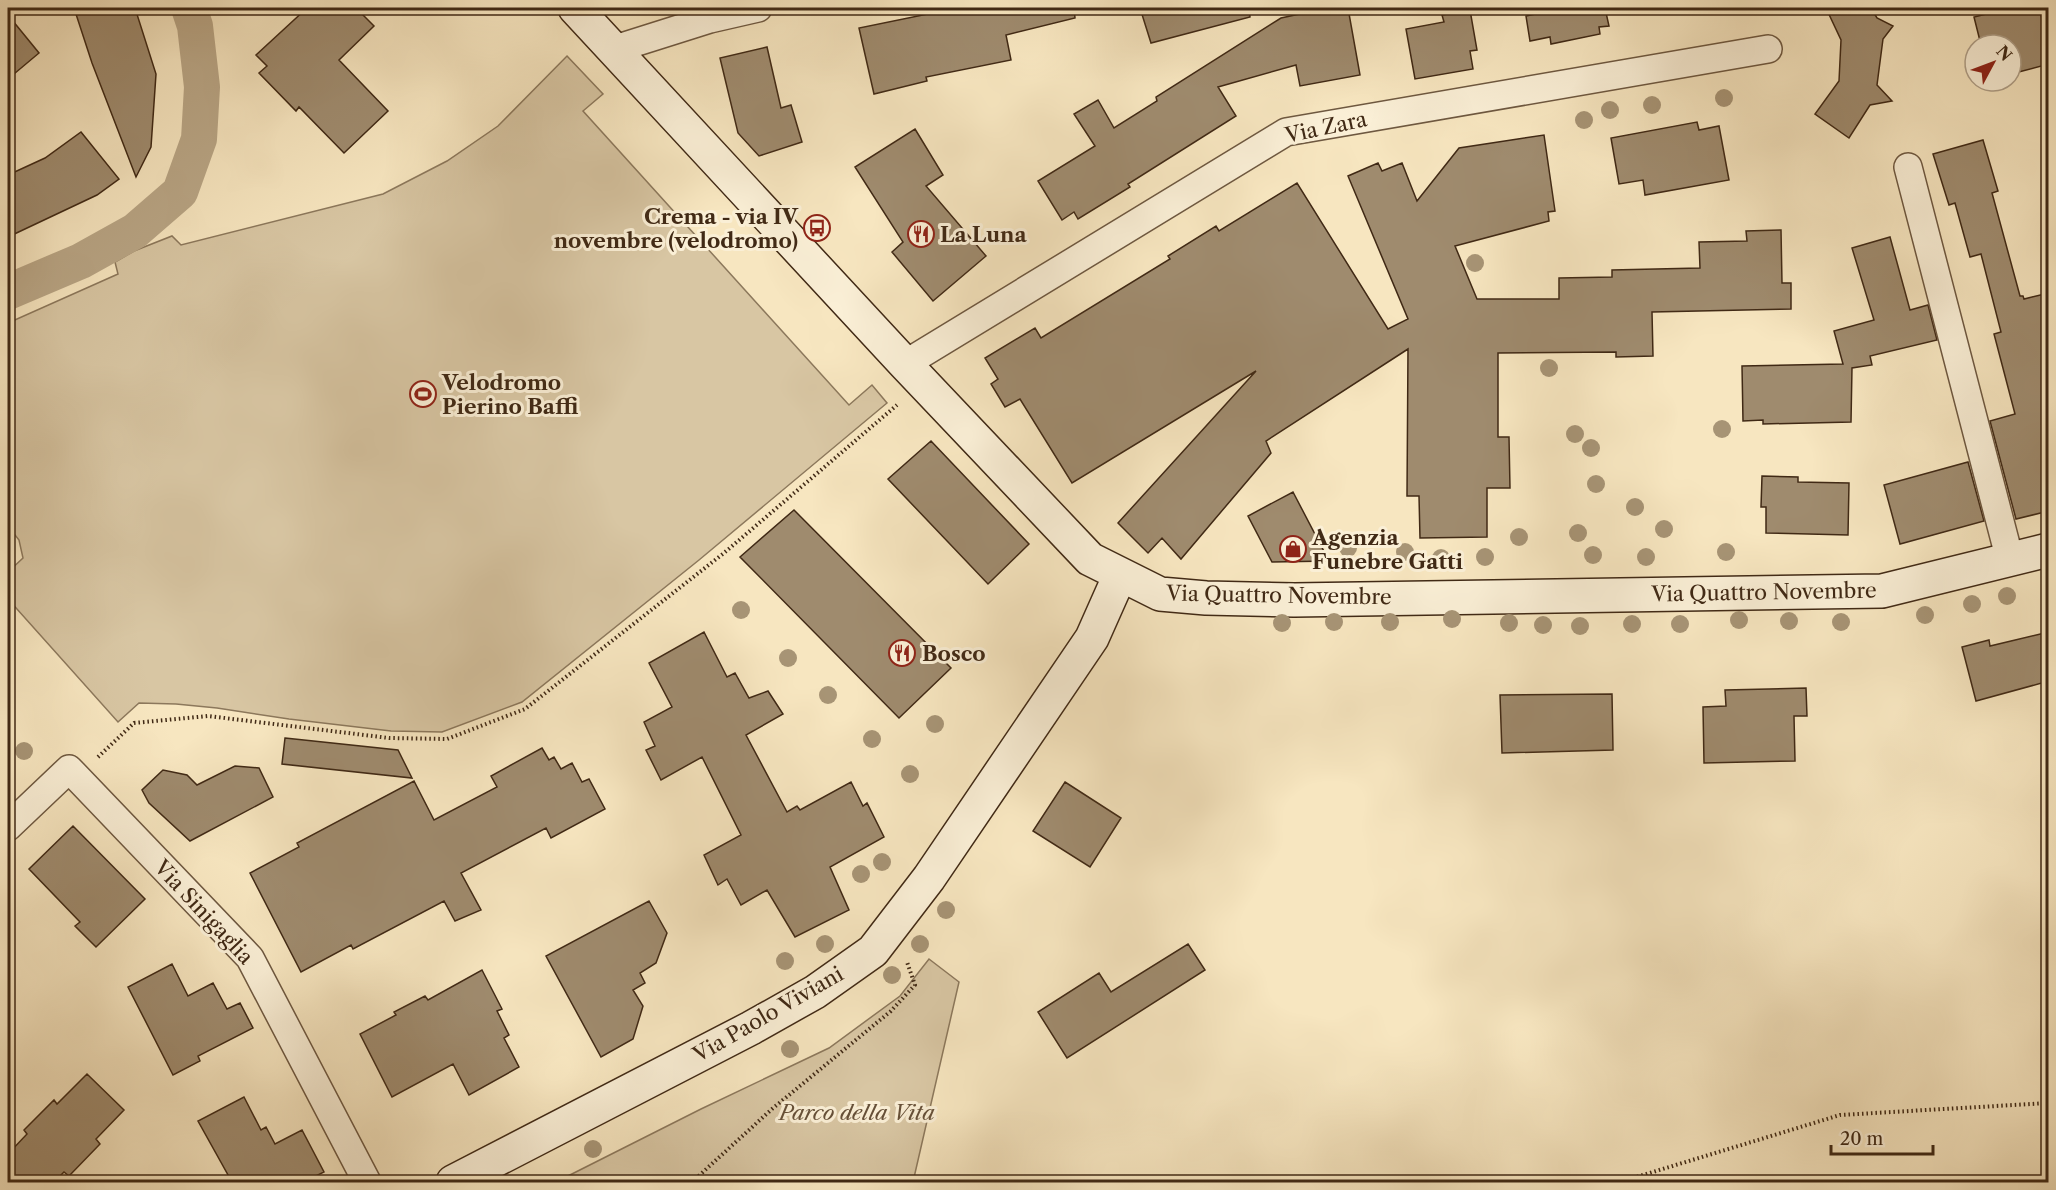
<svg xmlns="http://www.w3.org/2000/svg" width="2056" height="1190" font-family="'Libre Caslon Text',serif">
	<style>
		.park { fill: #d8c6a3; stroke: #8c785c; stroke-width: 1.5 }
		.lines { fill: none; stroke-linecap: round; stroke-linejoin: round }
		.canal { stroke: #b9a686; stroke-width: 36 }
		.building { fill: #9f8b6e; stroke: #402915; stroke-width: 1.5 }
		.street-casing { stroke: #6e5840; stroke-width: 30 }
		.secondary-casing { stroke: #402915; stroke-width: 36 }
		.path { stroke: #402915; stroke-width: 4; stroke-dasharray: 1.5 3; stroke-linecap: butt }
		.street { stroke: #faefd6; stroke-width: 27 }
		.secondary { stroke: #faefd6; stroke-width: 33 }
		.tree { fill: #a79475 }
		.labels { text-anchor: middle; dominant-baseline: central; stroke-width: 6; stroke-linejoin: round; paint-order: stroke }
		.street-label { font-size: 21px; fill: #402915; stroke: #faefd6 }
		.poi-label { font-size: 21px; font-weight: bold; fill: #402915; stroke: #faefd6; text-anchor: start }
		.park-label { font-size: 21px; font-style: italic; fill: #665038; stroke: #faefd6 }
	</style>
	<rect width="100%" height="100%" fill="#f7e6c0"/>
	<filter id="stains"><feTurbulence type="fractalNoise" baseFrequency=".00333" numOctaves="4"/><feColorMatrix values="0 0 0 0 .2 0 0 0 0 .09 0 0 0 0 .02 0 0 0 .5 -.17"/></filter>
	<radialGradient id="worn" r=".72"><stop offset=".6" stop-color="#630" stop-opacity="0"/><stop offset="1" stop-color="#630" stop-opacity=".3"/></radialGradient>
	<path class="park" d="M 567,56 L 603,94 L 583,111 L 849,405 L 872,385 L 887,403 L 699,560 L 522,702 L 442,732 L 391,731 L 289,719 L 217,708 L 176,704 L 139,703 L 118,722 L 8,599 L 8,572 L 23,558 L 19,540 L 8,526 L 8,323 L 118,274 L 115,262 L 134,251 L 172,236 L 181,245 L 383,194 L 447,161 L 498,126 Z
		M 929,959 L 959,982 L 913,1182 L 556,1182 L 701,1109 L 829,1048 L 900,996 Z"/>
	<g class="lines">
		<path class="canal" d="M 8,292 L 81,261 L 135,231 L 180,192 L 199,139 L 202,87 L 195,26 L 189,8"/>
	</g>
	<path class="building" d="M 74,8 L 135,8 L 156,74 L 151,147 L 136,177 L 92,63 Z
		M 307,8 L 356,8 L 374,26 L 339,60 L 388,111 L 344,153 L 299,107 L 296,111 L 259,73 L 267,66 L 256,55 Z
		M 957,8 L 1074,8 L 1075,18 L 1006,35 L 1011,60 L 926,77 L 927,81 L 874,94 L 859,28 Z
		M 1140,8 L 1249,8 L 1250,17 L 1151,43 Z
		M 1328,8 L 1348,8 L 1360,75 L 1300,86 L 1296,65 L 1218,87 L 1236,116 L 1128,184 L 1130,187 L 1078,219 L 1074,212 L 1062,220 L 1038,181 L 1095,146 L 1074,114 L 1098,100 L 1114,128 L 1157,101 L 1156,97 L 1281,18 Z
		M 1535,8 L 1605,8 L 1609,26 L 1599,27 L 1600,34 L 1551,44 L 1550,37 L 1530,41 L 1526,16 L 1536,14 Z
		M 1826,8 L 1871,8 L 1877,18 L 1893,26 L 1883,39 L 1877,85 L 1892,101 L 1870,105 L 1849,138 L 1815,114 L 1839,81 L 1841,40 Z
		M 2011,8 L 2039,8 L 2049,44 L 2049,64 L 2011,74 L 2011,45 L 1981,45 L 1974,17 Z
		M 1470,10 L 1477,50 L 1470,51 L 1473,69 L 1415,79 L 1406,29 L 1444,22 L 1442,15 Z
		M 8,15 L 39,53 L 8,79 Z
		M 767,47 L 781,108 L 791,105 L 802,142 L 759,156 L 738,133 L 720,58 Z
		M 1697,122 L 1699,130 L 1719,126 L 1729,180 L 1645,195 L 1643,180 L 1619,184 L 1611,138 Z
		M 915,129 L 943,175 L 926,186 L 986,256 L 933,301 L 892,252 L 903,242 L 855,167 Z
		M 81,132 L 119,179 L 97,195 L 8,237 L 8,175 L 45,158 Z
		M 1544,135 L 1555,211 L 1548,212 L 1549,221 L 1455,246 L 1477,299 L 1559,299 L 1559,278 L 1612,277 L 1612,270 L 1700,268 L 1699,242 L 1747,241 L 1746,231 L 1781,230 L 1782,283 L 1791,283 L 1791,309 L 1652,312 L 1653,356 L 1616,357 L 1616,352 L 1498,353 L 1498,437 L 1509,437 L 1510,488 L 1487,488 L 1487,537 L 1420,538 L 1419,496 L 1407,496 L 1408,349 L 1266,441 L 1271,453 L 1181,559 L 1162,538 L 1148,553 L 1118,523 L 1256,371 L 1072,483 L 1020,399 L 1005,407 L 991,384 L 998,379 L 985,358 L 1035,328 L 1041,338 L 1170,259 L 1168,256 L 1216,226 L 1219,231 L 1297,183 L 1388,329 L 1408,319 L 1348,176 L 1378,163 L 1382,171 L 1402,163 L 1417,201 L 1459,148 Z
		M 1983,140 L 1998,191 L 1992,193 L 2020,296 L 2023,296 L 2024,299 L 2049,293 L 2049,511 L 2016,519 L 1990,421 L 2015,414 L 1994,334 L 2001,332 L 1981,254 L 1970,257 L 1955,203 L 1949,205 L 1933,154 Z
		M 1890,237 L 1910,310 L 1928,305 L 1937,340 L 1870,356 L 1872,365 L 1852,368 L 1851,422 L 1763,424 L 1763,420 L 1743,421 L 1742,366 L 1843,364 L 1834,331 L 1874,320 L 1852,248 Z
		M 931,441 L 1029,544 L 988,584 L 888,479 Z
		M 1968,462 L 1984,521 L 1900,544 L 1884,485 Z
		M 1762,476 L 1798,477 L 1798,482 L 1849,483 L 1848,535 L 1766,533 L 1766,507 L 1761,507 Z
		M 1293,492 L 1329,561 L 1272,562 L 1248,516 Z
		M 794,510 L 951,668 L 899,718 L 740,557 Z
		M 704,632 L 727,677 L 735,673 L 749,698 L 768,691 L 783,714 L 746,735 L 787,812 L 797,806 L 800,810 L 851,782 L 863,806 L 867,803 L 884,837 L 830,867 L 849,910 L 795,937 L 767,890 L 741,905 L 727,879 L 718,885 L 704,855 L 741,835 L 702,757 L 661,780 L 646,750 L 655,746 L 644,722 L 672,707 L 649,663 Z
		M 2049,632 L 2049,681 L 1976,701 L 1962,647 L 1989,640 L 1990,646 Z
		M 1806,688 L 1807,716 L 1794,716 L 1795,761 L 1704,763 L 1703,707 L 1726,706 L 1725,690 Z
		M 1612,694 L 1613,750 L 1502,753 L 1500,695 Z
		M 285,738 L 398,750 L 412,778 L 282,764 Z
		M 542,748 L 549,760 L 554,757 L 561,769 L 572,763 L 582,782 L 589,779 L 605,809 L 551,838 L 546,828 L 461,873 L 481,910 L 455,921 L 444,901 L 353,949 L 351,945 L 301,972 L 250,873 L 299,847 L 297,843 L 414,781 L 434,820 L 497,787 L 491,776 Z
		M 235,766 L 259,768 L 273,797 L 190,841 L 149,803 L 142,790 L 163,770 L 187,775 L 197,785 Z
		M 1065,782 L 1121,818 L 1090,867 L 1033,831 Z
		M 73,826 L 145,899 L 96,947 L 75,926 L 80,922 L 29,869 Z
		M 649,901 L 667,933 L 656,963 L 640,973 L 645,983 L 633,990 L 643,1006 L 633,1039 L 601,1057 L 546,956 Z
		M 1188,944 L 1205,970 L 1067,1058 L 1038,1012 L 1099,973 L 1111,992 Z
		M 172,964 L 188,996 L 213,983 L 227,1009 L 240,1003 L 253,1028 L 198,1056 L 200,1061 L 173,1075 L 128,987 Z
		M 482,970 L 502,1009 L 497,1011 L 509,1035 L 504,1038 L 519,1067 L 469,1095 L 453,1064 L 392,1097 L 360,1034 L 396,1015 L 394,1012 L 425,996 L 428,1000 Z
		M 87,1074 L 124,1110 L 96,1139 L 100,1144 L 69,1176 L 64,1172 L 54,1182 L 17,1182 L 8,1173 L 8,1154 L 27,1134 L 24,1130 L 54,1100 L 57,1104 Z
		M 244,1097 L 261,1130 L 266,1127 L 275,1144 L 302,1130 L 324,1172 L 304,1182 L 232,1182 L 198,1121 Z"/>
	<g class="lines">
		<defs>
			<path id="street" d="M 615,49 L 710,19 L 758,8
				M 1908,167 L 2010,560
				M 905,364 L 1286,132 L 1768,49
				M 8,827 L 69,769 L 250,958 L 367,1182"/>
			<path id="secondary" d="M 575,8 L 905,364 L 1090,559 L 1160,594 L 1206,598 L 1294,600 L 1882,591 L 2048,550
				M 453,1182 L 751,1028 L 815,992 L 873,951 L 929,878 L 1092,638 L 1120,575"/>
		</defs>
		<use href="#street" class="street-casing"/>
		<use href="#secondary" class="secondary-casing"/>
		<path class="path" d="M 98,757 L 134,723 L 208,716 L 389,738 L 447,739 L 525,709 L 724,553 L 897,405
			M 692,1182 L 772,1109 L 891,1011 L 915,985 L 907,962
			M 1620,1182 L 1840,1115 L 2048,1103"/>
		<use href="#street" class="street"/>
		<use href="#secondary" class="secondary"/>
	</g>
	<g class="tree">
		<circle cx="1724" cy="98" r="9"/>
		<circle cx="1652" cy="105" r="9"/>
		<circle cx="1610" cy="110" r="9"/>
		<circle cx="1584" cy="120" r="9"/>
		<circle cx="1475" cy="263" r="9"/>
		<circle cx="1549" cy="368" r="9"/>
		<circle cx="1722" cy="429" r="9"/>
		<circle cx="1575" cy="434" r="9"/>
		<circle cx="1591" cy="448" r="9"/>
		<circle cx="1596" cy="484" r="9"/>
		<circle cx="1635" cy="507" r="9"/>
		<circle cx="1664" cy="529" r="9"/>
		<circle cx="1578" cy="533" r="9"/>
		<circle cx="1519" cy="537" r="9"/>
		<circle cx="1348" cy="548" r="9"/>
		<circle cx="1405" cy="552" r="9"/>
		<circle cx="1726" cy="552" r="9"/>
		<circle cx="1593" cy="555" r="9"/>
		<circle cx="1485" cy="557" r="9"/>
		<circle cx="1646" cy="557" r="9"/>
		<circle cx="1441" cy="558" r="9"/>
		<circle cx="2007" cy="596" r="9"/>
		<circle cx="1972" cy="604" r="9"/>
		<circle cx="741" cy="610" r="9"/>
		<circle cx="1925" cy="615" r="9"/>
		<circle cx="1452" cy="619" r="9"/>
		<circle cx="1739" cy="620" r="9"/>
		<circle cx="1789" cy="621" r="9"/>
		<circle cx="1334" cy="622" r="9"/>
		<circle cx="1390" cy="622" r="9"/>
		<circle cx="1841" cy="622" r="9"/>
		<circle cx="1282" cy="623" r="9"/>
		<circle cx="1509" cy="623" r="9"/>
		<circle cx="1632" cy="624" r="9"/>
		<circle cx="1680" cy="624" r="9"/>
		<circle cx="1543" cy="625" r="9"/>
		<circle cx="1580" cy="626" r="9"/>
		<circle cx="788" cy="658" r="9"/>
		<circle cx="828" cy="695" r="9"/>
		<circle cx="935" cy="724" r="9"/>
		<circle cx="872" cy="739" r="9"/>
		<circle cx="24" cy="751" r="9"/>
		<circle cx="910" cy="774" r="9"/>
		<circle cx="882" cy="862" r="9"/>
		<circle cx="861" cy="874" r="9"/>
		<circle cx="946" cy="910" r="9"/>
		<circle cx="825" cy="944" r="9"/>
		<circle cx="920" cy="944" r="9"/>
		<circle cx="785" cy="961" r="9"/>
		<circle cx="892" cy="975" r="9"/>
		<circle cx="790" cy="1049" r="9"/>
		<circle cx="593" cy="1149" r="9"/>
	</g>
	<defs>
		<symbol id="bus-ring" viewBox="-11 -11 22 22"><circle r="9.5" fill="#faefd6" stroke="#8f2418" stroke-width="1.5"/><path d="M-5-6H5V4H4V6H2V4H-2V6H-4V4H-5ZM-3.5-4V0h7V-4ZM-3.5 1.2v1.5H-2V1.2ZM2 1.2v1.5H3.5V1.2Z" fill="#8f2418"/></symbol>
		<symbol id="restaurant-ring" viewBox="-11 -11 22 22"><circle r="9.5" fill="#faefd6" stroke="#8f2418" stroke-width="1.5"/><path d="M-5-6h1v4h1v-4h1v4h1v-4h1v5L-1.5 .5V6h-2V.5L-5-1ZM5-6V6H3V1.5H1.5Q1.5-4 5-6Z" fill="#8f2418"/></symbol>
		<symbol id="stadium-ring" viewBox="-11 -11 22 22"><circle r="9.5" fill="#faefd6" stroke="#8f2418" stroke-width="1.5"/><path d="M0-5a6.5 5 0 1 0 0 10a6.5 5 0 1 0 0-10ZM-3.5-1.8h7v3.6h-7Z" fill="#8f2418"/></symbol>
		<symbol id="shop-ring" viewBox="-11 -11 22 22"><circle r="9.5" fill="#faefd6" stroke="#8f2418" stroke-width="1.5"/><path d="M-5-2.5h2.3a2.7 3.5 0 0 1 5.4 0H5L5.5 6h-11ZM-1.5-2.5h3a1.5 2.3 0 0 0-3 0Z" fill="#8f2418"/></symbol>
	</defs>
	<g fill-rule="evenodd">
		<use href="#bus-ring" x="802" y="213" width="30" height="30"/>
		<use href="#restaurant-ring" x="906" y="219" width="30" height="30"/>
		<use href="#stadium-ring" x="408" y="379" width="30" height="30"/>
		<use href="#shop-ring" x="1278" y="534" width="30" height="30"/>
		<use href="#restaurant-ring" x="887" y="638" width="30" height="30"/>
	</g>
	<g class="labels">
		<g class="street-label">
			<text transform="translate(1326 127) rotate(-12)">Via Zara</text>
			<text transform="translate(1764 592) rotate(-1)">Via Quattro Novembre</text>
			<text transform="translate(1279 595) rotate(1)">Via Quattro Novembre</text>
			<text transform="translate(204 912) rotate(47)">Via Sinigaglia</text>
			<text transform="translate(768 1014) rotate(-30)">Via Paolo Viviani</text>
		</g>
		<g class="poi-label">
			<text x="798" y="216" text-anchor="end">Crema - via IV<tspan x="798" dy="24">novembre (velodromo)</tspan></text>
			<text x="940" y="234">La Luna</text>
			<text x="442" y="382">Velodromo<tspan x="442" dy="24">Pierino Baffi</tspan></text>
			<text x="1312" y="537">Agenzia<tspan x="1312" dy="24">Funebre Gatti</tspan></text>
			<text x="922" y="653">Bosco</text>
		</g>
		<g class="park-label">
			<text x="857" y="1112">Parco della Vita</text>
		</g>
	</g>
	<rect width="2056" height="1190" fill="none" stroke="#f7e6c0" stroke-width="30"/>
	<rect x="9" y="9" width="2038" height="1172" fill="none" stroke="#402915" stroke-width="3"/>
	<rect x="15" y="15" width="2026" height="1160" fill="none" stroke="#402915" stroke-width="1.5"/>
	<g transform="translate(1993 63) rotate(49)"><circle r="28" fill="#faefd6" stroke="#b0a089" stroke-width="1.5"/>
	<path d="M0-4.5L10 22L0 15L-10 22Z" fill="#8f2418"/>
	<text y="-9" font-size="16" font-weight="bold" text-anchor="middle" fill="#402915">N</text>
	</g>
	<path d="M1831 1145v9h102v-9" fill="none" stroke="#402915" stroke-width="3"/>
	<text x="1840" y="1145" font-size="18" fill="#402915" stroke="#faefd6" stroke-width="4.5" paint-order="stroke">20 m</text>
	<rect width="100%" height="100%" filter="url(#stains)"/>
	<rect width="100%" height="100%" fill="url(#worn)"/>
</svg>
